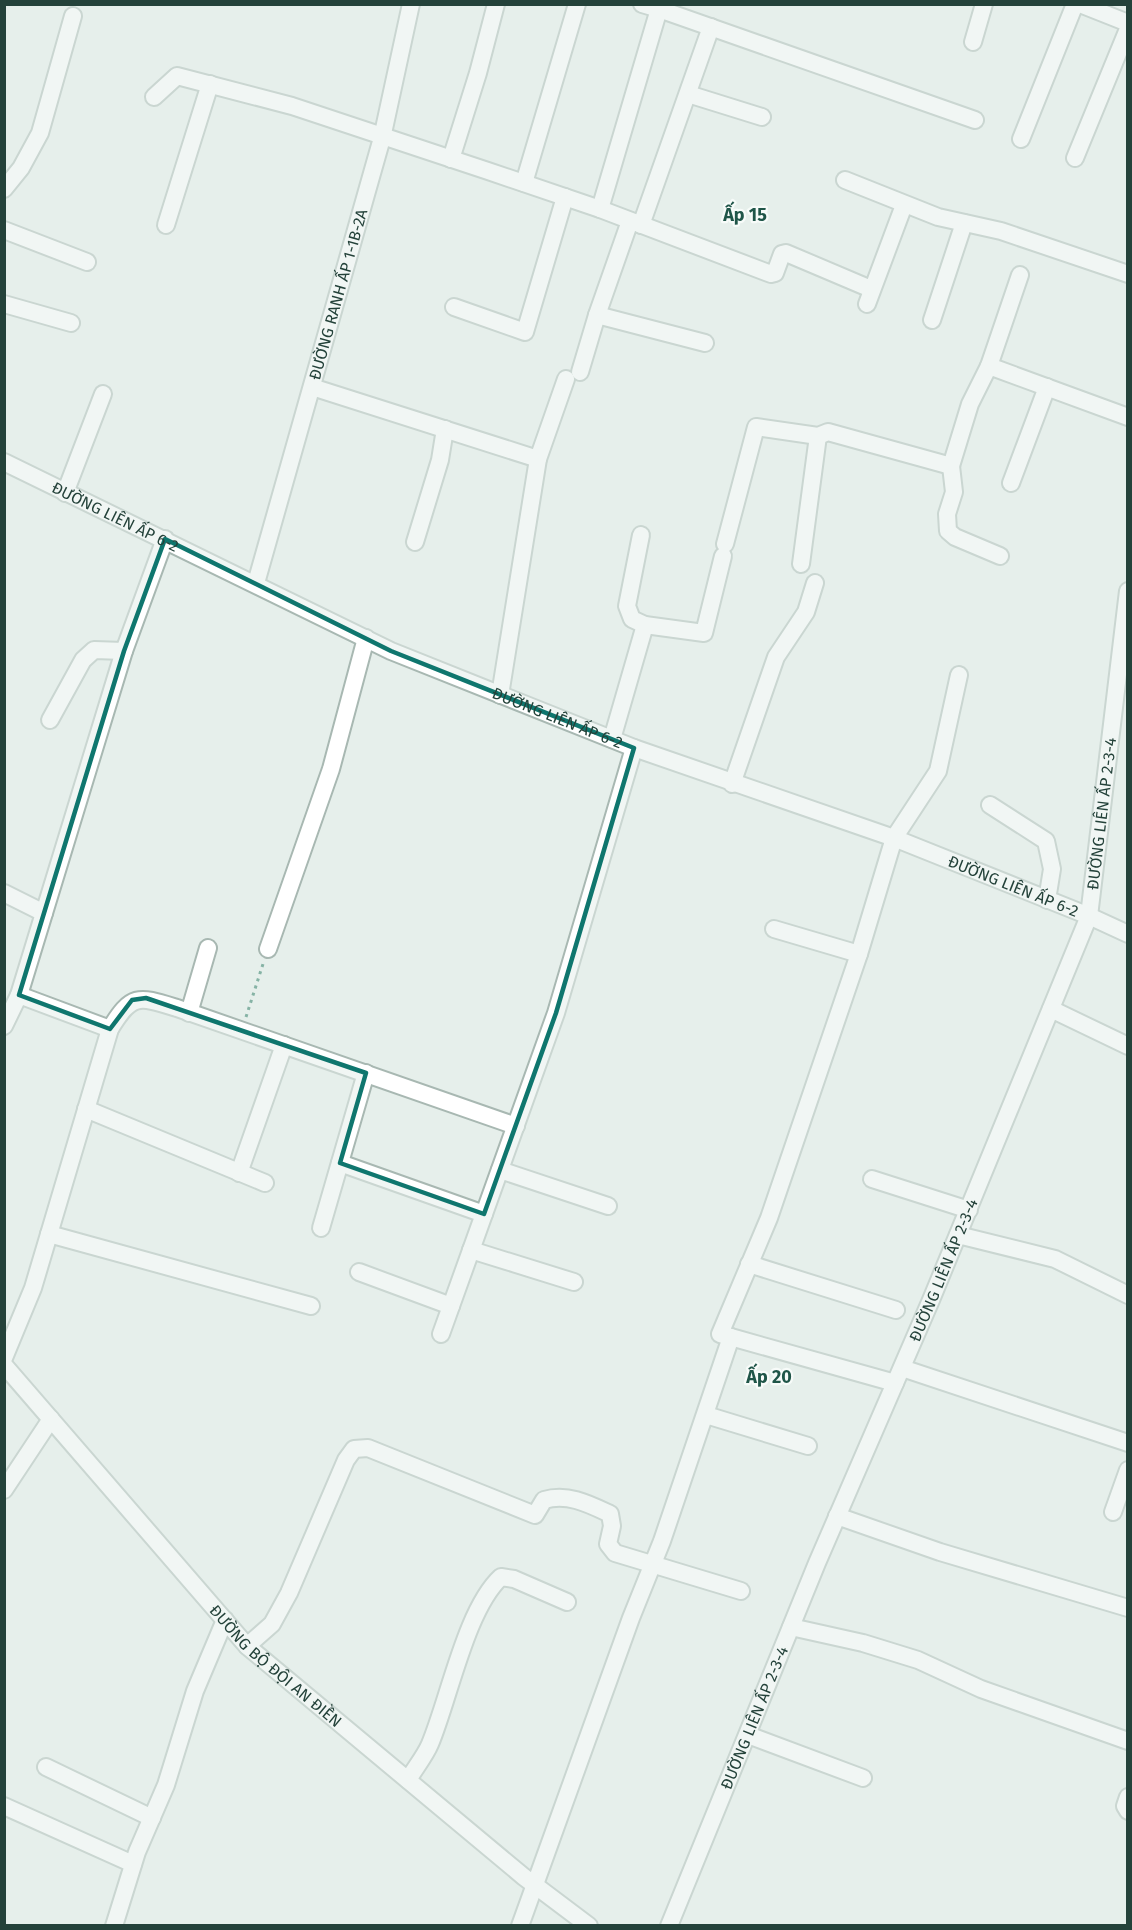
<svg xmlns="http://www.w3.org/2000/svg" width="1132" height="1930" font-family="'Fira Sans',sans-serif">
	<style>
		.lines { fill: none; stroke-linecap: round; stroke-linejoin: round }
		.minor-casing { stroke: #a8b8b2; stroke-width: 20 }
		.path { stroke: #86b3a5; stroke-width: 3; stroke-dasharray: 3 4.5; stroke-linecap: butt }
		.minor { stroke: #fff; stroke-width: 16 }
		.marked { fill: none; stroke: #0f766e; stroke-width: 4.5; stroke-linejoin: round }
		.labels { text-anchor: middle; dominant-baseline: central; stroke-width: 4.5; stroke-linejoin: round; paint-order: stroke }
		.street-label { font-size: 16px; fill: #24423a; stroke: #f7fbf9 }
		.neighbourhood-label { font-size: 18px; font-weight: bold; fill: #1f5548; stroke: #f7fbf9 }
	</style>
	<rect width="100%" height="100%" fill="#e6efeb"/>
	<g class="lines">
		<defs>
			<g id="minor">
				<path d="M 1080,4 L 1128,23"/>
				<path d="M 659,9 L 975,120"/>
				<path d="M 973,42 L 984,4"/>
				<path d="M 688,94 L 762,117"/>
				<path d="M 154,97 L 177,76 L 292,106 L 488,171 L 600,209 L 771,274 L 775,273 L 782,254 L 786,253 L 871,289"/>
				<path d="M 1021,139 L 1075,4"/>
				<path d="M 1075,158 L 1128,29"/>
				<path d="M 451,159 L 478,73 L 496,4"/>
				<path d="M 845,180 L 938,217 L 1001,231 L 1128,274"/>
				<path d="M 524,183 L 577,4"/>
				<path d="M 4,189 L 21,168 L 40,133 L 73,16"/>
				<path d="M 600,209 L 659,9 L 642,4"/>
				<path d="M 630,221 L 597,315 L 705,343"/>
				<path d="M 166,225 L 210,84"/>
				<path d="M 641,225 L 711,27"/>
				<path d="M 4,230 L 87,262"/>
				<path d="M 4,304 L 71,323"/>
				<path d="M 867,304 L 904,205"/>
				<path d="M 454,307 L 525,332 L 565,197"/>
				<path d="M 932,320 L 964,223"/>
				<path d="M 989,366 L 1020,275"/>
				<path d="M 580,372 L 597,315"/>
				<path d="M 312,387 L 538,459"/>
				<path id="s1" d="M 4,462 L 391,651 L 634,748 L 894,838 L 1089,916 L 1128,934"/>
				<path d="M 951,466 L 954,492 L 947,514 L 948,531 L 955,537 L 1000,556"/>
				<path d="M 1011,483 L 1047,387"/>
				<path d="M 65,493 L 103,394"/>
				<path d="M 641,535 L 627,606 L 632,619 L 645,625 L 704,633 L 723,556"/>
				<path d="M 415,542 L 440,460 L 445,429"/>
				<path d="M 725,544 L 756,427 L 818,436 L 828,432 L 951,466 L 970,404 L 989,366 L 1128,417"/>
				<path d="M 801,564 L 818,436"/>
				<path id="s2" d="M 256,583 L 382,138 L 411,4"/>
				<path d="M 500,695 L 538,459 L 566,379"/>
				<path d="M 50,720 L 83,660 L 94,650 L 124,651"/>
				<path d="M 612,739 L 645,625"/>
				<path d="M 732,784 L 776,657 L 806,612 L 815,583"/>
				<path d="M 990,805 L 1046,841 L 1052,869 L 1047,900"/>
				<path d="M 4,893 L 44,913"/>
				<path d="M 774,929 L 859,954"/>
				<path d="M 268,949 L 331,769 L 366,638"/>
				<path d="M 19,995 L 110,1029"/>
				<path d="M 1051,1009 L 1128,1046"/>
				<path d="M 189,1013 L 208,948"/>
				<path d="M 4,1026 L 19,995 L 124,651 L 165,539"/>
				<path d="M 86,1109 L 265,1183"/>
				<path d="M 340,1163 L 484,1214"/>
				<path d="M 500,1170 L 608,1206"/>
				<path d="M 239,1173 L 284,1045"/>
				<path d="M 872,1179 L 969,1210"/>
				<path d="M 321,1228 L 366,1073"/>
				<path d="M 49,1234 L 311,1306"/>
				<path d="M 958,1235 L 1055,1259 L 1128,1295"/>
				<path d="M 471,1250 L 574,1282"/>
				<path d="M 749,1264 L 896,1310"/>
				<path d="M 359,1272 L 451,1306"/>
				<path d="M 441,1334 L 556,1013 L 634,748"/>
				<path d="M 4,1358 L 33,1288 L 110,1029 C 132,993 138,996 177,1008 L 516,1126"/>
				<path id="s3" d="M 4,1365 L 247,1646 L 524,1877 L 589,1926"/>
				<path d="M 902,1368 L 1128,1443"/>
				<path d="M 895,1383 L 720,1334 L 769,1218 L 859,954 L 894,838 L 938,771 L 959,675"/>
				<path d="M 706,1415 L 808,1446"/>
				<path d="M 4,1490 L 51,1419"/>
				<path d="M 1113,1512 L 1128,1470"/>
				<path d="M 837,1516 L 940,1552 L 1128,1608"/>
				<path d="M 791,1627 L 863,1643 L 918,1660 L 981,1689 L 1128,1741"/>
				<path d="M 247,1646 L 272,1624 L 289,1593 L 346,1460 L 354,1449 L 368,1448 L 535,1515 L 544,1500 C 568,1493 589,1504 610,1514 L 612,1526 L 608,1544 L 615,1553 L 741,1591"/>
				<path d="M 748,1735 L 863,1778"/>
				<path d="M 46,1767 L 152,1818"/>
				<path d="M 408,1780 C 415,1768 425,1756 430,1744 C 449,1699 466,1609 501,1577 L 514,1579 L 567,1602"/>
				<path d="M 1128,1797 L 1125,1806 L 1128,1811"/>
				<path d="M 4,1806 L 133,1864"/>
				<path d="M 114,1926 L 137,1852 L 166,1785 L 195,1691 L 225,1620"/>
				<path d="M 520,1926 L 631,1618 L 662,1541 L 731,1337"/>
				<path id="s4" d="M 669,1926 L 817,1563 L 931,1300 L 1089,916 L 1128,591"/>
			</g>
		</defs>
		<use href="#minor" class="minor-casing"/>
		<path class="path" d="M 246,1017 L 263,964"/>
		<use href="#minor" class="minor"/>
	</g>
	<path d="M0 0H1132V1930H0ZM 165,539 L 391,651 L 634,748 L 556,1013 L 484,1214 L 340,1163 L 366,1073 L 146,998 L 132,1000 L 110,1029 L 19,995 L 124,651 Z" fill="#e6efeb" fill-opacity=".55" fill-rule="evenodd"/>
	<path class="marked" d="M 165,539 L 391,651 L 634,748 L 556,1013 L 484,1214 L 340,1163 L 366,1073 L 146,998 L 132,1000 L 110,1029 L 19,995 L 124,651 Z"/>
	<g class="labels">
		<g class="street-label">
			<text stroke="none"><textPath href="#s2" startOffset="300">ĐƯỜNG RANH ẤP 1-1B-2A</textPath></text>
			<text stroke="none"><textPath href="#s1" startOffset="124">ĐƯỜNG LIÊN ẤP 6-2</textPath></text>
			<text stroke="none"><textPath href="#s1" startOffset="610">ĐƯỜNG LIÊN ẤP 6-2</textPath></text>
			<text stroke="none"><textPath href="#s4" startOffset="1197">ĐƯỜNG LIÊN ẤP 2-3-4</textPath></text>
			<text stroke="none"><textPath href="#s1" startOffset="1096">ĐƯỜNG LIÊN ẤP 6-2</textPath></text>
			<text stroke="none"><textPath href="#s4" startOffset="711">ĐƯỜNG LIÊN ẤP 2-3-4</textPath></text>
			<text stroke="none"><textPath href="#s3" startOffset="406">ĐƯỜNG BỘ ĐỘI AN ĐIỀN</textPath></text>
			<text stroke="none"><textPath href="#s4" startOffset="225">ĐƯỜNG LIÊN ẤP 2-3-4</textPath></text>
		</g>
		<g class="neighbourhood-label">
			<text x="745" y="215">Ấp 15</text>
			<text x="769" y="1377">Ấp 20</text>
		</g>
	</g>
	<rect width="1132" height="1930" fill="none" stroke="#24423a" stroke-width="12"/>
</svg>
